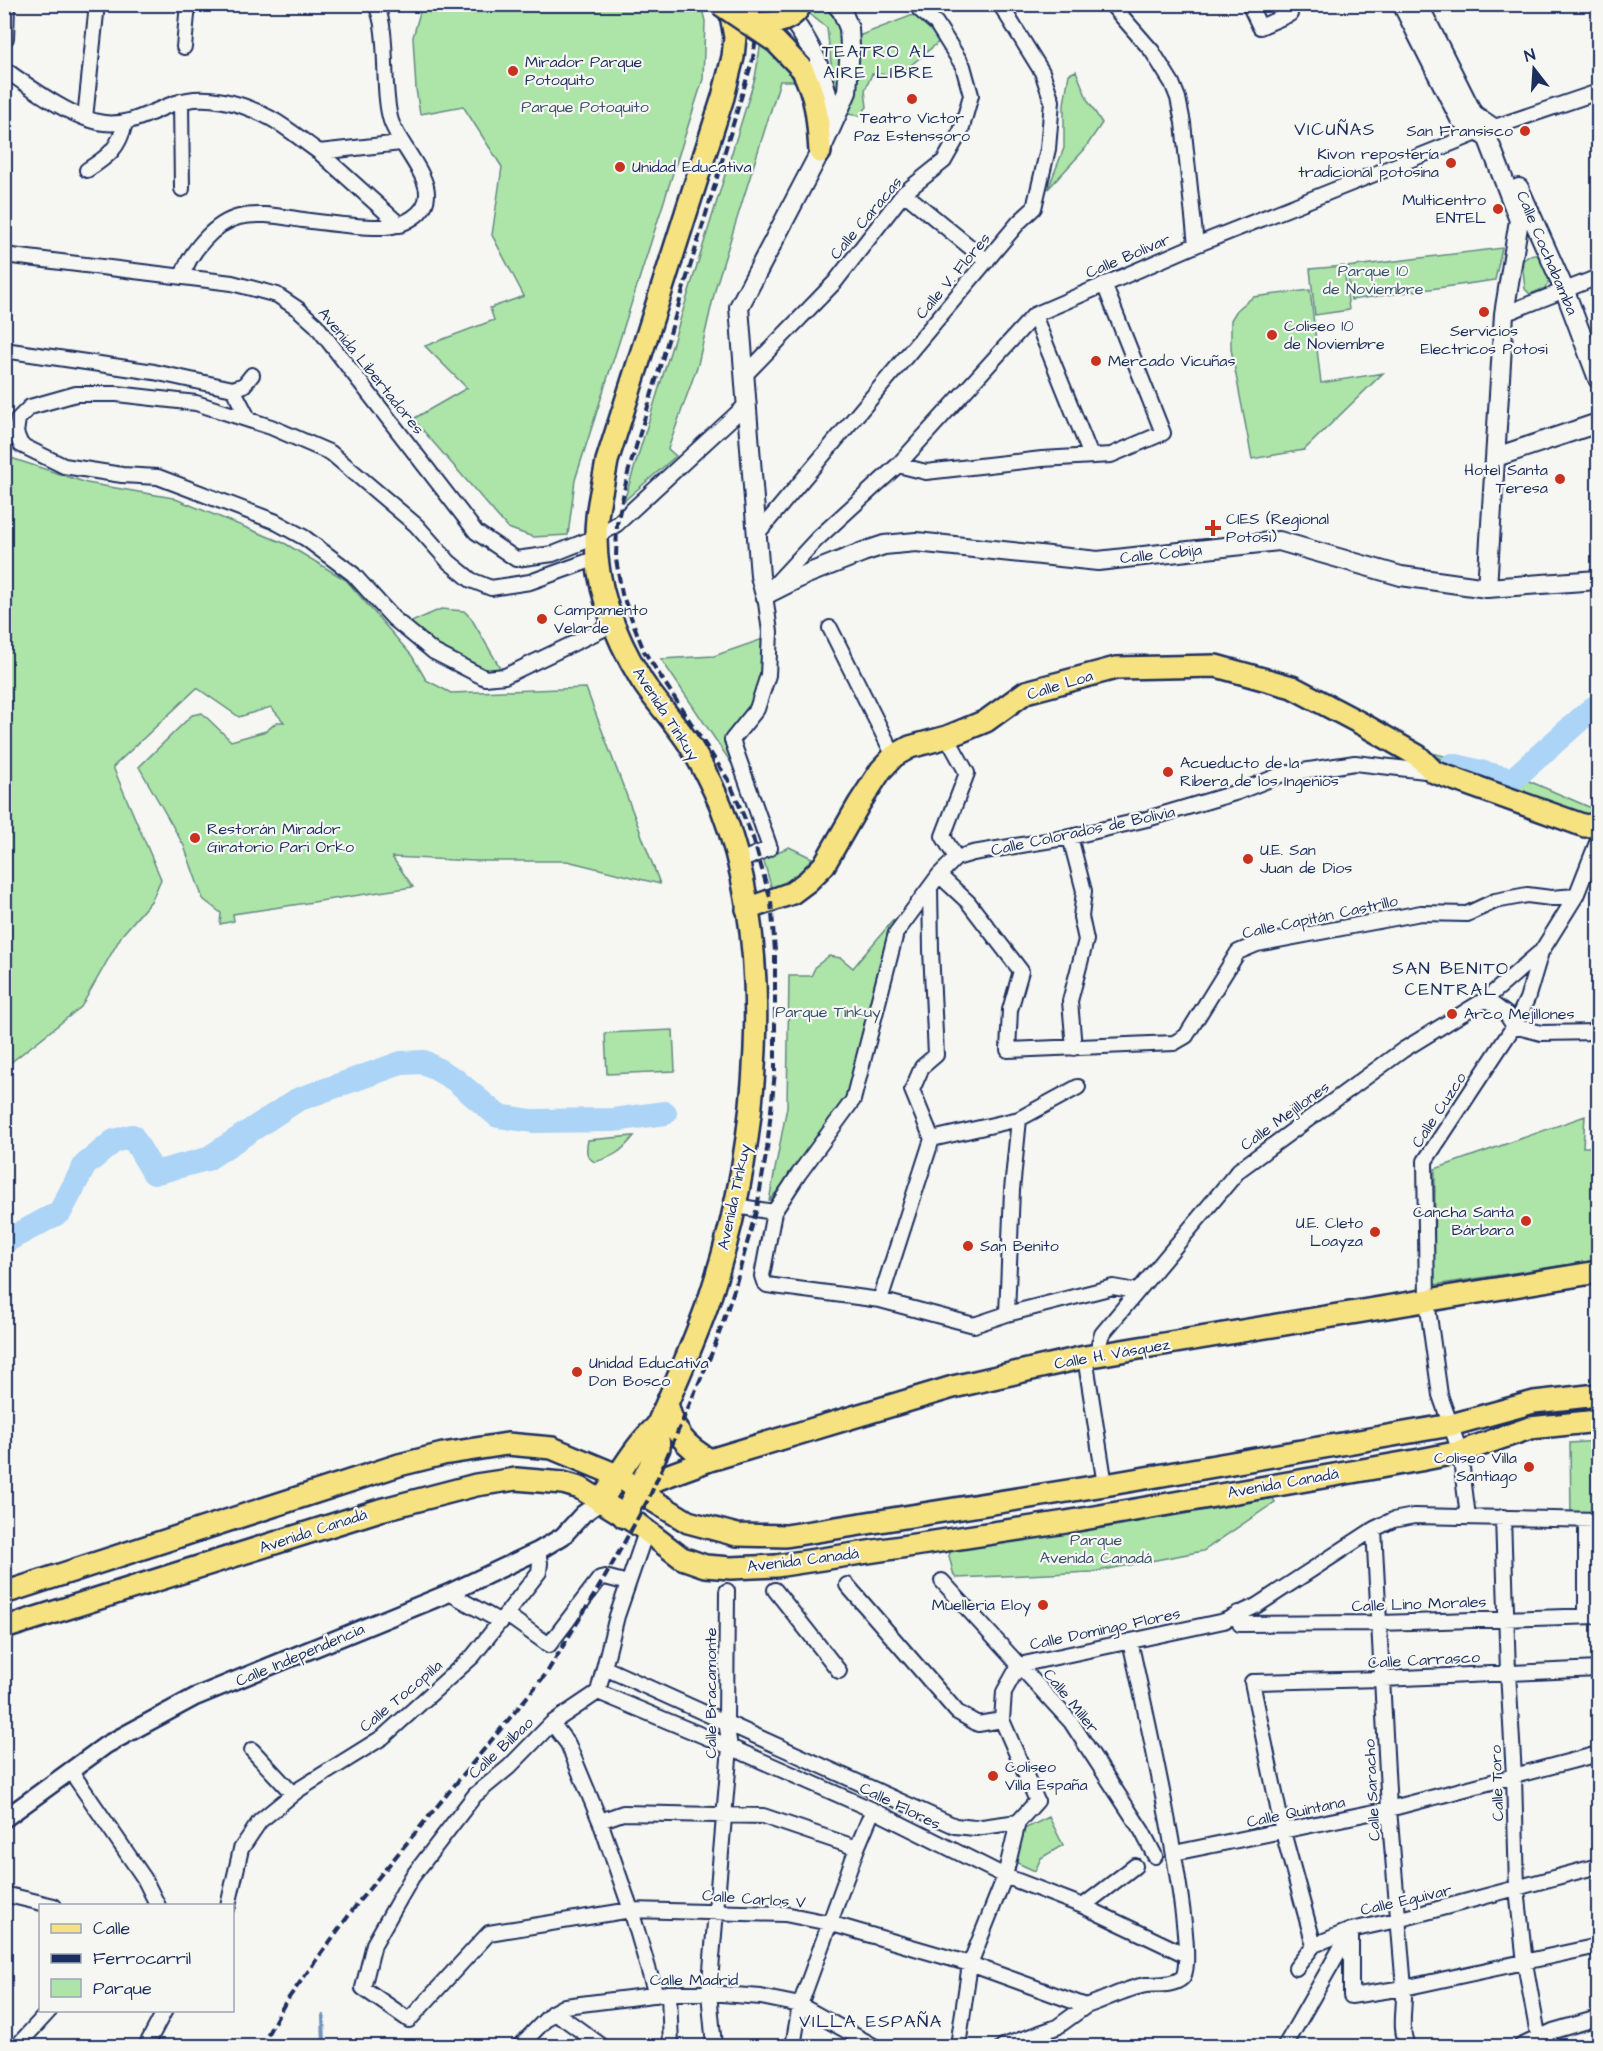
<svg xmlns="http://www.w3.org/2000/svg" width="1603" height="2051" font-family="'Architects Daughter',sans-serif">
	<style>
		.green { fill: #ade4a8; stroke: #648a83; stroke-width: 1.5 }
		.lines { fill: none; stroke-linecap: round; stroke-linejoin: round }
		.stream { stroke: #7192b9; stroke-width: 4 }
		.river { stroke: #abd4f6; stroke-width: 24 }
		.minor-casing { stroke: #1b2f5e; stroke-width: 18 }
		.tertiary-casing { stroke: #1b2f5e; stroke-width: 21 }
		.secondary-casing { stroke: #1b2f5e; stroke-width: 22 }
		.primary-casing { stroke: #1b2f5e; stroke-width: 26 }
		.trunk-casing { stroke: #1b2f5e; stroke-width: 26 }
		.minor { stroke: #f6f6f2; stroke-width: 14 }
		.tertiary { stroke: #f6f6f2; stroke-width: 16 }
		.secondary { stroke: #f6f6f2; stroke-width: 18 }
		.primary { stroke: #f7e281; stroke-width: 21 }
		.trunk { stroke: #f7e281; stroke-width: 21 }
		.rail { stroke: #1b2f5e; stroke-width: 4; stroke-dasharray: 9 4.5; stroke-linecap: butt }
		.primary-bridge-casing { stroke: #1b2f5e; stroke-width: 26; stroke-linecap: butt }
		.primary-bridge { stroke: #f7e281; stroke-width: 21 }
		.poi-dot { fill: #c8321e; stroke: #f6f6f2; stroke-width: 2 }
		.labels { text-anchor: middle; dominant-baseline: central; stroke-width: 4.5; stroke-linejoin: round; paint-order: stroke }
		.poi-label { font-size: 16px; fill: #1b2f5e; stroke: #f6f6f2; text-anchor: start }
		.park-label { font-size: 16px; fill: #38536d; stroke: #f6f6f2 }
		.street-label { font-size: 16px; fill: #1b2f5e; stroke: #f6f6f2 }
		.neighbourhood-label { font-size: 18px; letter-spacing: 1.5px; fill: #1b2f5e; stroke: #f6f6f2 }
	</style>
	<rect width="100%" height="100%" fill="#f6f6f2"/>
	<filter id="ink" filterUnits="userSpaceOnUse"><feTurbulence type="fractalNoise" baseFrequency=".0167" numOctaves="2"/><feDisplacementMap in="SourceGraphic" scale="12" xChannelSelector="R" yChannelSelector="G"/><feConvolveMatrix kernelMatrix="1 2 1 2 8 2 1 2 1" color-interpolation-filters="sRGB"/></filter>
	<g filter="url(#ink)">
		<path class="green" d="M 829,4 C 848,37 843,56 840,93 L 834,89 L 827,28 L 806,11 L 809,5 Z
			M 422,5 L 701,5 L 705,21 L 703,79 L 575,480 L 568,535 L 533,537 L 508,528 L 413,419 L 467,388 L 425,346 L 494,320 L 490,308 L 524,296 L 492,235 L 502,167 L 463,106 L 420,114 L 416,89 L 413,37 Z
			M 913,15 C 925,22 930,32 941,40 L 899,75 L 872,74 L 865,90 L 867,107 L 859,116 L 848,114 L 860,71 L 856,37 Z
			M 761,42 L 773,52 L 798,81 L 780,81 L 716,286 L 698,364 L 668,449 L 676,456 L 624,501 L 755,78 Z
			M 1076,71 L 1088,101 L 1102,123 L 1084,150 L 1048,189 L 1064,148 L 1064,104 L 1069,74 Z
			M 1502,248 L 1495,280 L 1351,300 L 1347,267 Z
			M 1540,254 L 1553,276 L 1545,288 L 1530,294 L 1525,289 L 1522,261 L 1529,256 Z
			M 1344,266 L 1349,310 L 1315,315 L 1310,269 Z
			M 1310,290 L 1321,383 L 1383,373 L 1304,450 L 1252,459 L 1231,349 L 1231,320 L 1237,310 L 1253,297 Z
			M 5,456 L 87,483 L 173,498 L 286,544 L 346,580 L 412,656 L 426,680 L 451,693 L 586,688 L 660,884 L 567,861 L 475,861 L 392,857 L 413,887 L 233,914 L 234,921 L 220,924 L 221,913 L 203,899 L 184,846 L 139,767 L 192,715 L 202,713 L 231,741 L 266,731 L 277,722 L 284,722 L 271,707 L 239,717 L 197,688 L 113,767 L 161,879 L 152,900 L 122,935 L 81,1007 L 5,1067 Z
			M 441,609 L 464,611 L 471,618 L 505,676 L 485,678 L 402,626 Z
			M 763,639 L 760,676 L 752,707 L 727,742 L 738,773 L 661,659 L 714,656 Z
			M 1424,751 L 1508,772 L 1596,810 L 1594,817 L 1581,813 L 1485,780 Z
			M 789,847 L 812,858 L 793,883 L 773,893 L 763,858 Z
			M 894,919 L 846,1099 L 791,1174 L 769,1201 L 787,1107 L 789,976 L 811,976 L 816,966 L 829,956 L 841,958 L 853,968 Z
			M 673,1030 L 675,1071 L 607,1074 L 605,1033 Z
			M 1585,1116 L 1583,1147 L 1598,1147 L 1598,1260 L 1434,1285 L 1435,1169 Z
			M 634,1136 C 621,1152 615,1156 595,1162 C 585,1157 586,1150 588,1140 Z
			M 1598,1441 L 1598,1512 L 1571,1512 L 1570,1443 Z
			M 1272,1497 L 1275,1502 L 1203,1551 L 1093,1572 L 957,1578 L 954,1576 L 949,1556 L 951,1550 Z
			M 1049,1817 L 1063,1845 L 1041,1858 L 1035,1871 L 1013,1861 L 1024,1829 Z"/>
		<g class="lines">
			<path class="stream" d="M 323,2016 L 324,2046"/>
			<path class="river" d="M 1452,765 L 1512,780 L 1593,708
				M 4,1242 L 60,1212 L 85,1165 L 114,1141 L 132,1136 L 154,1173 L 207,1159 L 297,1100 L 401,1063 L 424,1062 L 454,1079 L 498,1116 L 532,1121 L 613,1120 L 665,1113"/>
			<defs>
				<path id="minor" d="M 1111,4 L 1152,51 L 1172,83 L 1178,98 L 1183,123 L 1196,245
					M 1249,4 L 1260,27 L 1290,14 L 1286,4
					M 6,38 L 7,4
					M 184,47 L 188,4
					M 4,69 C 30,87 72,119 104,123 C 130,126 150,112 173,104 C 204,92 243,103 270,118 C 287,127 303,141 319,152 L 401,143
					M 181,101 L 182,189
					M 85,118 L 97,4
					M 319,152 L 400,225
					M 87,170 C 109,156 119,148 125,123
					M 904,193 L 987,261
					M 4,255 L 232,283 L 277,295 L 298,309 L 316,325 L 476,532 L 516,559 L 553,554 L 596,537 L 617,524 L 746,405
					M 182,277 C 189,253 214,223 239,217 C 260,212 282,217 303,220 C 326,223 362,228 385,227 C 402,226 427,215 427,194 C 428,175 398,142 391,121 C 381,90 390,27 375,4
					M 1504,314 L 1598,277
					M 1034,315 L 1091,456
					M 4,350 L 154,372 L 233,389 L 244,385 L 252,375
					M 743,377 L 835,282 L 904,193 L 944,161 L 961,131 L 971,95 L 963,66 L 936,23 L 920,10 L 917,4
					M 233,389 L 249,420
					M 898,465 L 926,472 L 1042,459 L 1111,455 L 1163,433 L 1104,284
					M 757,534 L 1019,222 L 1034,208 L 1048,149 L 1052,101 L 1042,72 L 1000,4
					M 597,558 L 530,582 L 491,588 L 471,580 L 449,562 L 416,525 L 331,453 L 271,427 L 196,403 L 117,394 L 76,394 L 30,407 L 18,419 L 16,433 L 21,445 L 64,466 L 122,475 L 158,477 L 274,521 L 305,538 L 353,574 L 393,618 L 434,652 L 485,678 L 505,676 L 612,625
					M 830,628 L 894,756
					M 947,737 L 967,773 L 943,836 L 956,858
					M 1070,837 L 1084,891 L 1081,917 L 1086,940 L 1070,1001 L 1074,1048
					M 738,862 L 770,848 L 732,740 L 757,709 L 768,675 L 770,632 L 765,595 L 817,539 L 898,465 L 1034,315 L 1196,245 L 1480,132 L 1598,92
					M 939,875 L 968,902 L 1021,971 L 1010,1010 L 1008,1050 L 1174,1043 L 1186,1036 L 1238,952 L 1257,944 L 1421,913 L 1467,914 L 1495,901 L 1527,895 L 1551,898 L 1576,896
					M 1486,999 L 1506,1014 L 1514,1026 L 1541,1033 L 1598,1032
					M 932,1139 L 1019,1119 L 1078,1087
					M 735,1206 L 774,1212
					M 1136,1291 L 1113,1287 L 1007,1314 L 974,1325 L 880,1300 L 767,1285 L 764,1282 L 762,1276 L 774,1212 L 798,1175 L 853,1100 L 896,933 L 939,875 L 956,858 L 973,853 L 1070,837 L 1147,819 L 1238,792 L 1283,774 L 1355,763 L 1434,772
					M 880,1300 L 932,1139 L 912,1090 L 922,1067 L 936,1055 L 931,950 L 930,887
					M 1007,1314 L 1012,1190 L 1019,1119
					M 1100,1355 L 1099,1344 L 1102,1334 L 1239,1170 L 1403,1050 L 1486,999 L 1539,953
					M 1085,1357 L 1105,1485
					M 1468,1517 L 1460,1452 L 1440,1395 L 1427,1301 L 1425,1161 L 1514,1026 L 1527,999 L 1541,952 L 1576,896 L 1598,840
					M 1503,1517 L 1508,1672 L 1514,1776 L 1517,1889 L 1525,1963 L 1540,2046
					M 1586,1521 L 1586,1616
					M 1374,1529 L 1389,1809 L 1404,1988 C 1405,2010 1399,2025 1407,2046
					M 646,1532 L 617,1616 L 598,1692 L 552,1723 L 509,1767 L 475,1795 L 412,1877 L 374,1944 L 363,1988 L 409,2020 L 489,1933 L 631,1910 L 785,1914 L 829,1923 L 970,1964 L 1086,2006 C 1105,2000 1126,1988 1146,1985 C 1157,1984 1173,1986 1182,1978 C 1203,1960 1139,1682 1130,1641
					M 942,1581 L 1071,1722 L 1142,1831 L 1155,1856
					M 847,1585 L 957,1712 L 978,1724 L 1002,1720
					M 775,1590 L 839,1671
					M 449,1593 L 501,1622
					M 1238,1613 L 1240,1624 L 1381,1623 L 1598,1616
					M 507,1615 L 549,1645 L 600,1578 L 605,1577 L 628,1583
					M 605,1668 L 955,1826 L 975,1828 L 1018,1822 L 1037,1801 L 1002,1720 L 1004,1692 L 1019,1665 L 1224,1621 L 1256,1606 L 1374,1529 L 1393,1520 L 1414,1516 L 1598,1520
					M 598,1692 L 730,1747 L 873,1810 L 1005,1876 L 1083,1906 L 1186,1955
					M 552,1723 L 568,1744 L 600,1821 L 631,1910 L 656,1995
					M 252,1750 L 293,1794
					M 70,1770 L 144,1878 L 158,1906
					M 600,1821 L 623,1813 L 763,1816 L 857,1848
					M 1174,1853 L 1389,1809 L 1598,1754
					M 4,1894 L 54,1906
					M 228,1906 L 241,1849 L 260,1821 L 298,1790 L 383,1737 L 473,1656 L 539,1572 L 540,1563 L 538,1551
					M 1083,1906 L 1135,1866
					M 1314,1945 L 1283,1832 L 1252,1682 L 1383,1679 L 1598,1669
					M 1296,1968 L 1314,1945 L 1351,1930 L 1351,1996 L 1404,1988 L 1598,1946
					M 669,1993 L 671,2046
					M 552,2013 L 566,2020 L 602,2046
					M 17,2046 L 50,2010
					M 146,2046 L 165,2010
					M 520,2046 L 552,2013 L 565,2006 L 669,1993 L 709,1993 L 761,1997 L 800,2005 L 874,2046
					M 714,2046 L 709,1993 L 730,1747 L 726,1722 L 727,1591
					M 793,2046 L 800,2005 L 857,1848 L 873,1810
					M 958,2046 L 970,1964 L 1005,1876 L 1018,1822
					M 1003,2046 L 1057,2027 L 1086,2006
					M 1285,2046 L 1351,1930 L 1397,1920 L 1598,1866
					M 1521,2046 L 1553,2031 L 1598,2018"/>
				<path id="tertiary" d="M 4,1819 L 106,1745 L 195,1697 L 449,1593 L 538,1551 L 563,1536 L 583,1514 L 600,1502"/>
				<path id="secondary" d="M 836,4 L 842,11 L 849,28 L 850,46 L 847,92 L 820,152 L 739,307 L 760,576 L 765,595 L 807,574 L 863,552 L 884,545 L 916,542 L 1098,561 L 1279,541 L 1401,576 L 1487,588 L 1598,580
					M 1402,4 L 1460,119 L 1480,132 L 1488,139 L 1519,220 L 1504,314 L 1487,588
					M 1418,4 L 1473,114 L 1492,127
					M 782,6 C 815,47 823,70 833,122
					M 1519,188 L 1565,291 L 1598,379
					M 1496,457 L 1598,423"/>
				<path id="primary" d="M 779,4 L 784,8
					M 802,69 C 817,98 818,120 820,152
					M 747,909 L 792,893 L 808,881 L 824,865 L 859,804 L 881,770 L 894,756 L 910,747 L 947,737 L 986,721 L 1026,692 L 1116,668 L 1216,666 L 1292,687 L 1364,725 L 1418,756 L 1434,772 L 1585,826 L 1598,824
					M 667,1403 C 674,1432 683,1445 710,1460
					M 639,1490 L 658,1479 L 710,1460 L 953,1387 L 1085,1357 L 1598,1272
					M 600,1502 C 619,1476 633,1447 657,1426 C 675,1384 697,1337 711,1294 C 759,1147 777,952 721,806 C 713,787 702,765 691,747 C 677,724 657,704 642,681 C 612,632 591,576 597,517 C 599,498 604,480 607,461 L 723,97 L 733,57 L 735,37 L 729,4
					M 624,1517 L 659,1448 L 657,1426"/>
				<path id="trunk" d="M 4,1593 L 399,1465 L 443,1454 L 507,1444 L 552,1448 L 619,1476 L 649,1498 L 688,1522 L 737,1535 L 786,1536 L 1105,1485 L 1451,1425 L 1534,1402 L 1598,1395
					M 4,1628 L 380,1510 L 476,1485 L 516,1479 L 563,1483 L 580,1488 L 636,1523 L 682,1558 L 705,1566 L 731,1568 L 776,1566 L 1066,1522 L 1420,1460 L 1460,1452 L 1530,1428 L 1598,1421"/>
			</defs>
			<use href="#minor" class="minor-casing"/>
			<use href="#tertiary" class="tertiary-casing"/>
			<use href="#secondary" class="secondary-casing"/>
			<use href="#primary" class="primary-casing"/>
			<use href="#trunk" class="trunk-casing"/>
			<use href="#minor" class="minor"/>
			<use href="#tertiary" class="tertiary"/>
			<use href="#secondary" class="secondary"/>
			<use href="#primary" class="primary"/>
			<use href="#trunk" class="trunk"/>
			<path class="rail" d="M 261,2046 L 285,2003 L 360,1900 L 546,1674 L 605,1577 L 649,1498 L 714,1348 L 734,1290 L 757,1208 L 767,1149 L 775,1072 L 775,951 L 771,901 L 753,838 L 729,781 L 644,651 L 622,594 L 616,559 L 617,524 L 628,473 L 753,58 L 756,37 L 751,4"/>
			<defs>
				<path id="primary-bridge" d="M 720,4 L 776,42 L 802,69
					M 747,23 C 767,24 791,25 801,4"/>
			</defs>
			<use href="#primary-bridge" class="primary-bridge-casing"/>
			<use href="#primary-bridge" class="primary-bridge"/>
		</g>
	</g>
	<g class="poi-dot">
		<circle cx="513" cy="71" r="6"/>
		<circle cx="912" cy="99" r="6"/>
		<circle cx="1525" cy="131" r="6"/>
		<circle cx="1451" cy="163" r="6"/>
		<circle cx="620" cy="167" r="6"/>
		<circle cx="1498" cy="209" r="6"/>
		<circle cx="1484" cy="312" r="6"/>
		<circle cx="1272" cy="335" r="6"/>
		<circle cx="1096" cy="361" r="6"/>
		<circle cx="1560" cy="479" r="6"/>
		<path d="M1210 519h6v6h6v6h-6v6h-6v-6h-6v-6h6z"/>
		<circle cx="542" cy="619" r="6"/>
		<circle cx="1168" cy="772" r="6"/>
		<circle cx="195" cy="838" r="6"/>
		<circle cx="1248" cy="859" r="6"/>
		<circle cx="1452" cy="1014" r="6"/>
		<circle cx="1526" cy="1221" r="6"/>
		<circle cx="1375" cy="1232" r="6"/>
		<circle cx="968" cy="1246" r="6"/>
		<circle cx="577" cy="1372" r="6"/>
		<circle cx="1529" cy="1467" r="6"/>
		<circle cx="1043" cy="1605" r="6"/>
		<circle cx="993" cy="1776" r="6"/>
	</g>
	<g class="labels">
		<g class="poi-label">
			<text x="525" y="62">Mirador Parque<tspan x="525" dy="18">Potoquito</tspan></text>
			<text x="912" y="118" text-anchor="middle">Teatro Victor<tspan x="912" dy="18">Paz Estenssoro</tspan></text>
			<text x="1513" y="131" text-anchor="end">San Fransisco</text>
			<text x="1439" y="154" text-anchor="end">Kivon repostería<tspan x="1439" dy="18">tradicional potosina</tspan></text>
			<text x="632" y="167">Unidad Educativa</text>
			<text x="1486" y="200" text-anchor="end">Multicentro<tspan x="1486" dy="18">ENTEL</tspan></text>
			<text x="1284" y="326">Coliseo 10<tspan x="1284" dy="18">de Noviembre</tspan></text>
			<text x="1484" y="331" text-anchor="middle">Servicios<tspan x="1484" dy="18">Electricos Potosi</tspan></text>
			<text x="1108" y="361">Mercado Vicuñas</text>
			<text x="1548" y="470" text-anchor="end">Hotel Santa<tspan x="1548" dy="18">Teresa</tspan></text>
			<text x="1226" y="519">CIES (Regional<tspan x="1226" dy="18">Potosi)</tspan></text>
			<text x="554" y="610">Campamento<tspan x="554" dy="18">Velarde</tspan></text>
			<text x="1180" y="763">Acueducto de la<tspan x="1180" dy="18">Ribera de los Ingenios</tspan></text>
			<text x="207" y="829">Restorán Mirador<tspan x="207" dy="18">Giratorio Pari Orko</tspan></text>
			<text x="1260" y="850">U.E. San<tspan x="1260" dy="18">Juan de Dios</tspan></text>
			<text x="1464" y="1014">Arco Mejillones</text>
			<text x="1514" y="1212" text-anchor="end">Cancha Santa<tspan x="1514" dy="18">Bárbara</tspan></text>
			<text x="1363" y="1223" text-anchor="end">U.E. Cleto<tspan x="1363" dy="18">Loayza</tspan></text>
			<text x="980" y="1246">San Benito</text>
			<text x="589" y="1363">Unidad Educativa<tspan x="589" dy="18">Don Bosco</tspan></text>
			<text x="1517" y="1458" text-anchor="end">Coliseo Villa<tspan x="1517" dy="18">Santiago</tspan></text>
			<text x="1031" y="1605" text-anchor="end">Muelleria Eloy</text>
			<text x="1005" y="1767">Coliseo<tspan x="1005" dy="18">Villa España</tspan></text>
		</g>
		<g class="park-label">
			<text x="585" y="107">Parque Potoquito</text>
			<text x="1373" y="271">Parque 10<tspan x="1373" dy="18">de Noviembre</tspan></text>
			<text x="828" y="1012">Parque Tinkuy</text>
			<text x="1096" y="1540">Parque<tspan x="1096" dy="18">Avenida Canadá</tspan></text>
		</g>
		<g class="street-label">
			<text transform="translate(866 218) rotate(-50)">Calle Caracas</text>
			<text transform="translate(1547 253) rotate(67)">Calle Cochabamba</text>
			<text transform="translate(1128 256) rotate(-23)">Calle Bolivar</text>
			<text transform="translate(953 276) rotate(-50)">Calle V. Flores</text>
			<text transform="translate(371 371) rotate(51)">Avenida Libertadores</text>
			<text transform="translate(1161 554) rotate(-6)">Calle Cobija</text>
			<text transform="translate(1060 685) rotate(-17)">Calle Loa</text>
			<text transform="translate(666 714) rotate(57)">Avenida Tinkuy</text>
			<text transform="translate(1083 831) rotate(-12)">Calle Colorados de Bolivia</text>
			<text transform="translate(1320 917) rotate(-12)">Calle Capitán Castrillo</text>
			<text transform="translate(1439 1110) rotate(-57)">Calle Cuzco</text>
			<text transform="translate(1285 1116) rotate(-36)">Calle Mejillones</text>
			<text transform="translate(734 1197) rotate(-78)">Avenida Tinkuy</text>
			<text transform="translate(1112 1354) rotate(-10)">Calle H. Vásquez</text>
			<text transform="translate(1283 1483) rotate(-10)">Avenida Canadá</text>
			<text transform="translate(313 1531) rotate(-18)">Avenida Canadá</text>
			<text transform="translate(803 1560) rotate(-7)">Avenida Canadá</text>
			<text transform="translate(1419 1604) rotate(-2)">Calle Lino Morales</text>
			<text transform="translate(1105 1629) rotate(-12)">Calle Domingo Flores</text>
			<text transform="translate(300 1655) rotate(-23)">Calle Independencia</text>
			<text transform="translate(1424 1660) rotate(-3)">Calle Carrasco</text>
			<text transform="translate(711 1693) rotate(-90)">Calle Bracamonte</text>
			<text transform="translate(401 1696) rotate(-40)">Calle Tocopilla</text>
			<text transform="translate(1071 1701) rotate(51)">Calle Miller</text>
			<text transform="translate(501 1748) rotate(-43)">Calle Bilbao</text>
			<text transform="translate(1497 1783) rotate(-92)">Calle Toro</text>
			<text transform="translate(1372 1790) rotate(-93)">Calle Saracho</text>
			<text transform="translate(900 1806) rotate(26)">Calle Flores</text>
			<text transform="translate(1296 1812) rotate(-12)">Calle Quintana</text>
			<text transform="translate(754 1899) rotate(4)">Calle Carlos V</text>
			<text transform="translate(1406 1900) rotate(-13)">Calle Eguivar</text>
			<text x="694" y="1980">Calle Madrid</text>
		</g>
		<g class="neighbourhood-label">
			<text x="879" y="51">TEATRO AL<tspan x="879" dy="21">AIRE LIBRE</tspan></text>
			<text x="1335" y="129">VICUÑAS</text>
			<text x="1451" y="968">SAN BENITO<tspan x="1451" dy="21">CENTRAL</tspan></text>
			<text x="871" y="2021">VILLA ESPAÑA</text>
		</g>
	</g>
	<rect width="1603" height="2051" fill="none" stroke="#f6f6f2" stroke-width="24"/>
	<rect x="12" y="12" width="1579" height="2027" fill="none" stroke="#1b2f5e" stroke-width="2" filter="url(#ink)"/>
	<rect x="39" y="1904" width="195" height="108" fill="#f6f6f2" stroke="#9ea6b7" stroke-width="1.5"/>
	<rect x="51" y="1924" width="30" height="9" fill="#f7e281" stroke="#9ea6b7" stroke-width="1.5"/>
	<text x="93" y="1934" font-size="18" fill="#1b2f5e">Calle</text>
	<rect x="51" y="1954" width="30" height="9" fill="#1b2f5e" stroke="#9ea6b7" stroke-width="1.5"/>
	<text x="93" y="1964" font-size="18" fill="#1b2f5e">Ferrocarril</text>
	<rect x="51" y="1979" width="30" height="18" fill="#ade4a8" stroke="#9ea6b7" stroke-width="1.5"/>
	<text x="93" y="1994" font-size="18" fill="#1b2f5e">Parque</text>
	<g transform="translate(1534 69) rotate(343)" stroke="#f6f6f2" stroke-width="4.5" paint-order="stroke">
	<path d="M0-4.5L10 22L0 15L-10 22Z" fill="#1b2f5e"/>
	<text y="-9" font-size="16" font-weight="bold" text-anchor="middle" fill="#1b2f5e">N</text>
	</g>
</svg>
